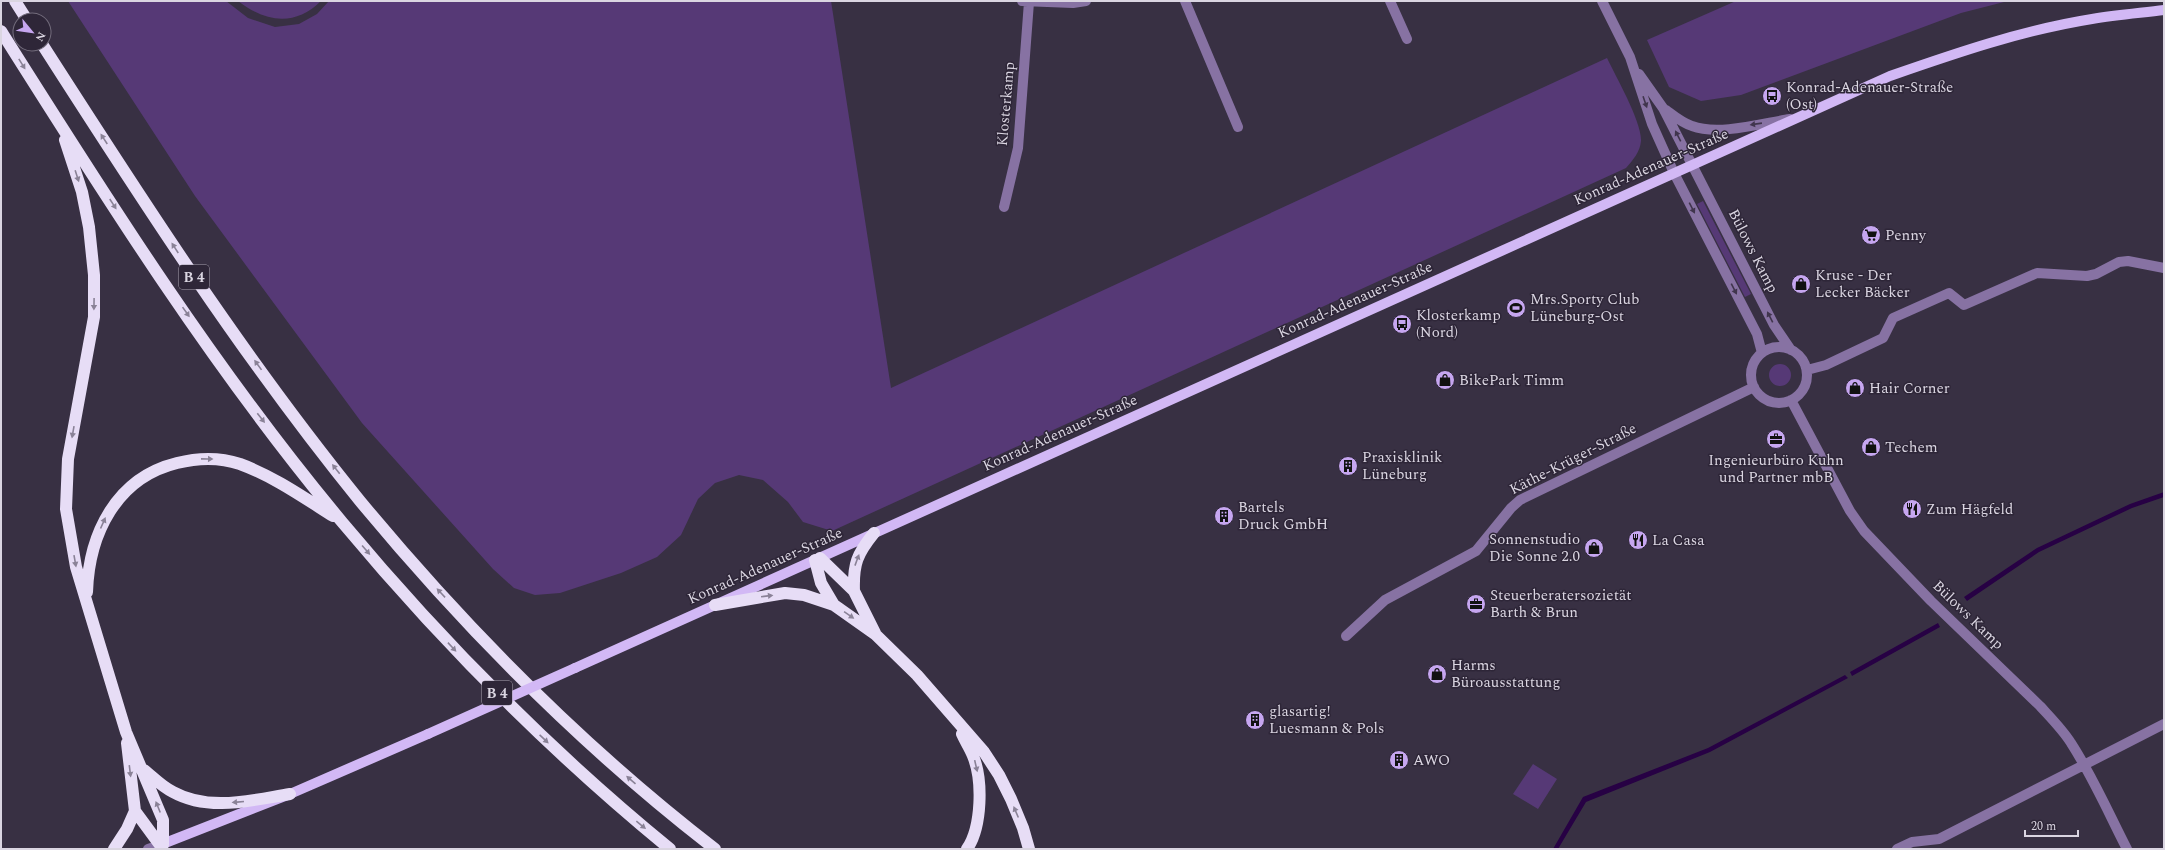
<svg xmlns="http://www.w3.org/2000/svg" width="2165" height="850" font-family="Spectral,serif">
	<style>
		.green { fill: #563976 }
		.water { fill: #270144 }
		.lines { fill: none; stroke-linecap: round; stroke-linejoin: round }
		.minor { stroke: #8772a3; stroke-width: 10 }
		.major { stroke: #d2b8f5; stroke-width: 10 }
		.highway { stroke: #e7ddf6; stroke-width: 12 }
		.major-bridge { stroke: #d2b8f5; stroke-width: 10 }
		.oneway { fill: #8a8297 }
		.oneway2 { fill: #40354d }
		.labels { text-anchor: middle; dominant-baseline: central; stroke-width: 3; stroke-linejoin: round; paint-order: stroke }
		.shield { fill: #2e2638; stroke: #a6a0ae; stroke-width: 1 }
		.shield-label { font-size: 14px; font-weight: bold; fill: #dad5e1 }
		.poi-label { font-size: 15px; fill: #dad5e1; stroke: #2e2638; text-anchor: start }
		.street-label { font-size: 15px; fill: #dad5e1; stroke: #2e2638 }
	</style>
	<rect width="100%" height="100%" fill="#383043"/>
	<path class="green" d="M 68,1 L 226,1 L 248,18 L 275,27 L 299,24 L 317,14 L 329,1 L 831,1 L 891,388 L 1607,58 C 1616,77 1642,122 1641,141 C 1640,152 1633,160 1626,168 L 832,531 L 803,522 L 788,502 L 763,480 L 739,475 L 715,483 L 698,499 L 681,535 L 657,557 L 621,573 L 560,593 L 535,595 L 514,588 L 493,569 L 362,423 L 195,196 Z
		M 238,1 L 321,1 C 295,27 265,22 238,1 Z
		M 1736,1 L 2008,1 L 1961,13 L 1741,95 L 1701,101 L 1669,87 L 1647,40 Z
		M 1703,201 L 1751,294 L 1745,297 L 1697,204 Z
		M1769 375a11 11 0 1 1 22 0a11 11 0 1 1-22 0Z
		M 1533,764 L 1557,779 L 1538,809 L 1513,794 Z"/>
	<path class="water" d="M 2164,492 L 2164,497 L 2132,508 L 2039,552 L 1967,601 L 1964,597 L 2037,548 L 2130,504 Z
		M 1938,623 L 1940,627 L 1852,676 L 1850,672 Z
		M 1845,675 L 1848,678 L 1710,752 L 1586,802 L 1558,849 L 1553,849 L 1583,797 L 1708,748 Z"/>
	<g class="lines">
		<path class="minor" d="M 1022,1 L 1073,3 L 1086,1
			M 1185,1 L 1238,127
			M 1390,1 L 1407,39
			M 1602,1 L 1630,57 L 1652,124 L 1674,173 L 1757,334 L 1762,353
			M 1639,74 L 1663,108 L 1774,325 L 1791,350
			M 1666,110 C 1674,116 1682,123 1692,126 C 1719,136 1763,123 1790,119
			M 1004,207 L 1018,148 L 1029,2
			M1751 375a28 28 0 1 1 56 0a28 28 0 1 1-56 0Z
			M 1807,370 L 1826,365 L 1883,338 L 1893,318 L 1949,293 L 1964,305 L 2037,273 L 2087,276 L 2096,274 L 2119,262 L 2128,261 L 2164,268
			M 1791,400 L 1850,511 L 1864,531 L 1931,601 L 2040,706 C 2051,718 2063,730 2071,743 C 2093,777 2109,814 2127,849
			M 1346,636 L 1385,600 L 1476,551 L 1511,508 L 1520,500 L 1754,387
			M 148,849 L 160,845
			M 1897,849 L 1912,842 L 1939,839 L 2164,724"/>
		<path class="major" d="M 575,668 L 1890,76 C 1956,53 2023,30 2092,19 C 2116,15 2140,13 2164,10
			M 160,845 L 290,794 L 428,734"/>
		<path class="highway" d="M 15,1 L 27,20
			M 1,31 C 107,199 214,369 342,522 C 442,642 549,750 670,849
			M 42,44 C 142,200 243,357 360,501 C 466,629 584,748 715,849
			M 65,140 L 82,192 L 89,227 L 94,275 L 94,317 L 68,459 L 66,509 L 76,567 L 126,732 L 163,820 L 163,845
			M 820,558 L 854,591 L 875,633
			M 815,560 L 821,583 L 834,605 L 875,634 L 917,675 L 984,752 L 999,775 L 1011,799 L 1023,828 L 1029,849
			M 854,591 C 853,564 857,554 874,533
			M 87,592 C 89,534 116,478 177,463 C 197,458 219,457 240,464 C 273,476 303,497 333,516
			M 715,605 L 785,593 L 804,595 L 834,605
			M 962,734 C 965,741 970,748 973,756 C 983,780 982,827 967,849
			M 127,743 L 135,811 L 160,845
			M 144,770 C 153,777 162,787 173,792 C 209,812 252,800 290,794
			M 114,849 L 127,829 L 135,811"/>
		<path class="major-bridge" d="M 428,734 L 575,668"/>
	</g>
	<defs><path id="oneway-solid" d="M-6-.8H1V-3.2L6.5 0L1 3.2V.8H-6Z"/></defs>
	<g class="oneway">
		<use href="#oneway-solid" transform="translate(22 64) rotate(58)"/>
		<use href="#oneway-solid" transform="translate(104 139) rotate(-123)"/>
		<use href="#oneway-solid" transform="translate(77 176) rotate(72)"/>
		<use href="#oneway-solid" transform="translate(113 204) rotate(57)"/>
		<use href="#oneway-solid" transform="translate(175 248) rotate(-123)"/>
		<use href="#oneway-solid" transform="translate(94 304) rotate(91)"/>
		<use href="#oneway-solid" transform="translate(186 312) rotate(55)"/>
		<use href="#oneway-solid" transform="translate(258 365) rotate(-126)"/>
		<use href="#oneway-solid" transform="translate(261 418) rotate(52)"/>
		<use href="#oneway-solid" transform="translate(73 432) rotate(100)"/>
		<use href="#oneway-solid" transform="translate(207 459) rotate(1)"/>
		<use href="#oneway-solid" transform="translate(336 469) rotate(-128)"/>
		<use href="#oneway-solid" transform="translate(103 523) rotate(-66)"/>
		<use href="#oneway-solid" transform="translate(366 550) rotate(49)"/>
		<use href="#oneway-solid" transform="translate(857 560) rotate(-70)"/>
		<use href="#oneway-solid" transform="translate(75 561) rotate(80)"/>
		<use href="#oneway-solid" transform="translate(441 593) rotate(-133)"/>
		<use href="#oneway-solid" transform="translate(767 596) rotate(-7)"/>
		<use href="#oneway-solid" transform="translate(849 615) rotate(35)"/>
		<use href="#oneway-solid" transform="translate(452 647) rotate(47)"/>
		<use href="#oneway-solid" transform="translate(544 739) rotate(43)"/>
		<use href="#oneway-solid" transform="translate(976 766) rotate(77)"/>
		<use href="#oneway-solid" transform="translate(130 771) rotate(83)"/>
		<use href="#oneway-solid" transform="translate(631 780) rotate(-139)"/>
		<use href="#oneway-solid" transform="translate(238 802) rotate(175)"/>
		<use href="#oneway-solid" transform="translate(158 807) rotate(-112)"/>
		<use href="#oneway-solid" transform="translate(1016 812) rotate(-113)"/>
		<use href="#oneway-solid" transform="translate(641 825) rotate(39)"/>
	</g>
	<g class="oneway2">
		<use href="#oneway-solid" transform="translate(1645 102) rotate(71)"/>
		<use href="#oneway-solid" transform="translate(1756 124) rotate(172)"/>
		<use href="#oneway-solid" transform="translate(1678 136) rotate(-117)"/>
		<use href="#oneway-solid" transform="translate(1692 208) rotate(63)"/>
		<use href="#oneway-solid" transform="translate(1734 289) rotate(63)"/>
		<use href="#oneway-solid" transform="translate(1770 317) rotate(-117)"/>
	</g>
	<defs>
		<symbol id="bus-disc" viewBox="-11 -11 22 22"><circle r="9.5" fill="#c6a6f0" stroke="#2e2638"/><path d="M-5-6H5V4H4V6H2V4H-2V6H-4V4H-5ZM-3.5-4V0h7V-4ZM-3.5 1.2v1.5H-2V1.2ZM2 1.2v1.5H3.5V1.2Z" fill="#111"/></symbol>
		<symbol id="supermarket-disc" viewBox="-11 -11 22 22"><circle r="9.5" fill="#c6a6f0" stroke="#2e2638"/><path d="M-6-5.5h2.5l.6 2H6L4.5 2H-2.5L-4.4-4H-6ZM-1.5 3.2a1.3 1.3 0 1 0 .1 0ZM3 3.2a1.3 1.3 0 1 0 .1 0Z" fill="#111"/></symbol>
		<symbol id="shop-disc" viewBox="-11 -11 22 22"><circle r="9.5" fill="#c6a6f0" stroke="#2e2638"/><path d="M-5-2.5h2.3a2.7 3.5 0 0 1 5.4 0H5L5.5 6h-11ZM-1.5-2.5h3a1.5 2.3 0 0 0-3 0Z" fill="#111"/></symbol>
		<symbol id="stadium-disc" viewBox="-11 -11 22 22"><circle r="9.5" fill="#c6a6f0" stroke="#2e2638"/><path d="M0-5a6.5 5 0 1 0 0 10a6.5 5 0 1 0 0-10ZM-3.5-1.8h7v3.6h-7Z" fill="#111"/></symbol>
		<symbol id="office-disc" viewBox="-11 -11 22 22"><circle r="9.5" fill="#c6a6f0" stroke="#2e2638"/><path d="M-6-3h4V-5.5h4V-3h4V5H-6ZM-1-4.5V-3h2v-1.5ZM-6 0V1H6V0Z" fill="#111"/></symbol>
		<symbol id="building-disc" viewBox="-11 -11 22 22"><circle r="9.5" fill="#c6a6f0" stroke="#2e2638"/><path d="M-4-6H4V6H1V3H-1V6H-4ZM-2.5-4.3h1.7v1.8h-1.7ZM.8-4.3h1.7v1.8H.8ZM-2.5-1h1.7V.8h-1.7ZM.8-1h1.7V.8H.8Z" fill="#111"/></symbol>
		<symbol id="restaurant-disc" viewBox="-11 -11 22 22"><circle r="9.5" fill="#c6a6f0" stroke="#2e2638"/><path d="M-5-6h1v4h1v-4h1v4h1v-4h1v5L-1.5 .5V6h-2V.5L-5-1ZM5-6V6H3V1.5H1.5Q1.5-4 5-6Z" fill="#111"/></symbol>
	</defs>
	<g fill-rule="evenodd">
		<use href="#bus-disc" x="1761" y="85" width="22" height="22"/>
		<use href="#supermarket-disc" x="1860" y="224" width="22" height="22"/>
		<use href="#shop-disc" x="1790" y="273" width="22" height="22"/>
		<use href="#stadium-disc" x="1505" y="297" width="22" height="22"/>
		<use href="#bus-disc" x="1391" y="313" width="22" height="22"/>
		<use href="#shop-disc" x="1434" y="369" width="22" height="22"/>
		<use href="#shop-disc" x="1844" y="377" width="22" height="22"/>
		<use href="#office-disc" x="1765" y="428" width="22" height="22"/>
		<use href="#shop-disc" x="1860" y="436" width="22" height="22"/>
		<use href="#building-disc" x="1337" y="455" width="22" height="22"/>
		<use href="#restaurant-disc" x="1901" y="498" width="22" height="22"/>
		<use href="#building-disc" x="1213" y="505" width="22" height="22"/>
		<use href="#restaurant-disc" x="1627" y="529" width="22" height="22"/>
		<use href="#shop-disc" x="1583" y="537" width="22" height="22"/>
		<use href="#office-disc" x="1465" y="593" width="22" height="22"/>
		<use href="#shop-disc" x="1426" y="663" width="22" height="22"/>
		<use href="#building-disc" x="1244" y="709" width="22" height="22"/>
		<use href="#building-disc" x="1388" y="749" width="22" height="22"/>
	</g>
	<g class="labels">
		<g class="shield">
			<rect x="179" y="265" width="30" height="24" rx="3"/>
			<rect x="482" y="681" width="30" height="24" rx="3"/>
		</g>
		<g class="shield-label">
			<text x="194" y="277">B 4</text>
			<text x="497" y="693">B 4</text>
		</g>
		<g class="poi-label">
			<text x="1786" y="87">Konrad-Adenauer-Straße<tspan x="1786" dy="17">(Ost)</tspan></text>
			<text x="1885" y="235">Penny</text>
			<text x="1815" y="275">Kruse - Der<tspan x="1815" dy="17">Lecker Bäcker</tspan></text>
			<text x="1530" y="299">Mrs.Sporty Club<tspan x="1530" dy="17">Lüneburg-Ost</tspan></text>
			<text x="1416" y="315">Klosterkamp<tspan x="1416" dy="17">(Nord)</tspan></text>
			<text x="1459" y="380">BikePark Timm</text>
			<text x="1869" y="388">Hair Corner</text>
			<text x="1885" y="447">Techem</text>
			<text x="1362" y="457">Praxisklinik<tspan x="1362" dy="17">Lüneburg</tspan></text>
			<text x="1776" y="460" text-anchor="middle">Ingenieurbüro Kuhn<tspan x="1776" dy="17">und Partner mbB</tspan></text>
			<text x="1238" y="507">Bartels<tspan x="1238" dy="17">Druck GmbH</tspan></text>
			<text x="1926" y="509">Zum Hägfeld</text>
			<text x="1580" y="539" text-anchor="end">Sonnenstudio<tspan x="1580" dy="17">Die Sonne 2.0</tspan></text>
			<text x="1652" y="540">La Casa</text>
			<text x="1490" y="595">Steuerberatersozietät<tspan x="1490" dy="17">Barth &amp; Brun</tspan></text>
			<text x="1451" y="665">Harms<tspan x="1451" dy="17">Büroausstattung</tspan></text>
			<text x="1269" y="711">glasartig!<tspan x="1269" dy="17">Luesmann &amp; Pols</tspan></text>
			<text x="1413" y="760">AWO</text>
		</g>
		<g class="street-label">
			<text transform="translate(1006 104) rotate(-85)">Klosterkamp</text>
			<text transform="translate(1651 167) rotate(-24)">Konrad-Adenauer-Straße</text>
			<text transform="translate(1753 251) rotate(63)">Bülows Kamp</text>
			<text transform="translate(1355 300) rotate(-24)">Konrad-Adenauer-Straße</text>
			<text transform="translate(1060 433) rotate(-24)">Konrad-Adenauer-Straße</text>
			<text transform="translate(1573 459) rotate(-27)">Käthe-Krüger-Straße</text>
			<text transform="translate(765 566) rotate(-24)">Konrad-Adenauer-Straße</text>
			<text transform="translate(1968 615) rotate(44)">Bülows Kamp</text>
		</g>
	</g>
	<rect width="2165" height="850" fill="none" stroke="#dad5e1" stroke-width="4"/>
	<g transform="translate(32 32) rotate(119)"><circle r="19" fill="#2e2638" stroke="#736c7c"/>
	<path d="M0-3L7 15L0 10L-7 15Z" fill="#c6a6f0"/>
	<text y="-6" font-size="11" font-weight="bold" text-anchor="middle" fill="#dad5e1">N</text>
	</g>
	<path d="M2025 830v6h53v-6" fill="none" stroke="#dad5e1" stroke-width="2"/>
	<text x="2031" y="830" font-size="12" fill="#dad5e1" stroke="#2e2638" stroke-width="3" paint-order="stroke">20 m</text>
</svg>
